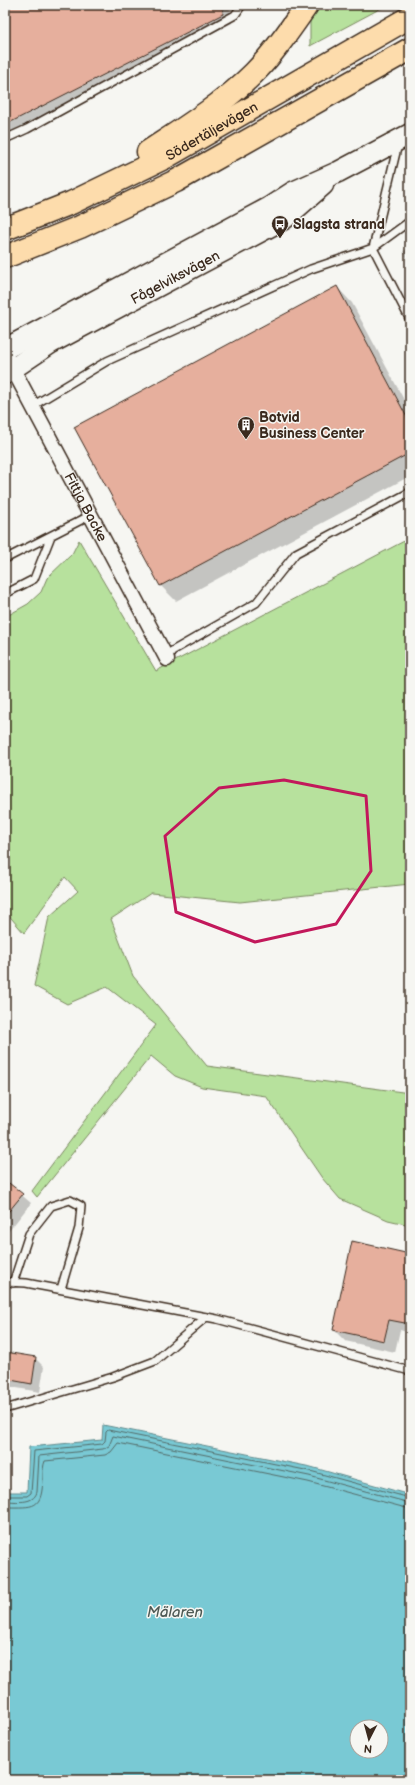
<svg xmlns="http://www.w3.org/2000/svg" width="415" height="1785" font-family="'Balsamiq Sans',sans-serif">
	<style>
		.green { fill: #b7e19d; stroke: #79865e }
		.water { fill: #79c9d4; stroke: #60898b; fill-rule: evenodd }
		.shadow { fill: #0003 }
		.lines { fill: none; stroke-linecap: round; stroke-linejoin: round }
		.shore { stroke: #546a67; stroke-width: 1 }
		.building { fill: #e6af9d; stroke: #3b2a1e }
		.lane-casing { stroke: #3b2a1e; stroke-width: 10 }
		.street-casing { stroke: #3b2a1e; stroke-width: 17 }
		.secondary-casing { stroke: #3b2a1e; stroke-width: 23 }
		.highway-casing { stroke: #3b2a1e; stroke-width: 25 }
		.lane { stroke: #f6f6f2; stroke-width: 7 }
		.street { stroke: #f6f6f2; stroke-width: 14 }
		.secondary { stroke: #f6f6f2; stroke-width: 20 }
		.highway { stroke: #fddcac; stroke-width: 22 }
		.marked { fill: none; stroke: #c2185b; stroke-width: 3; stroke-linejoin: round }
		.labels { text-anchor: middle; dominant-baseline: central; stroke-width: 3; stroke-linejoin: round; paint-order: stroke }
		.street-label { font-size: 14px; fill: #3b2a1e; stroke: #f6f6f2 }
		.poi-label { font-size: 14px; font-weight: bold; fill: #3b2a1e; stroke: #f6f6f2; text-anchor: start }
		.water-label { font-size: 15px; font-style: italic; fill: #4e5a55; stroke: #f6f6f2 }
	</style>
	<rect width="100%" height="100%" fill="#f6f6f2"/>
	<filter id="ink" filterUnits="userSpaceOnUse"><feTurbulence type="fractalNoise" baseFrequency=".025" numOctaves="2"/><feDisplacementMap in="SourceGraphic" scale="8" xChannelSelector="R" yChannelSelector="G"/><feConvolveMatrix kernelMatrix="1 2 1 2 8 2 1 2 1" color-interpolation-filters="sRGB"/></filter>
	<g filter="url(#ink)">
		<path class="green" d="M 319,5 L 387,5 L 310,46 L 310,20 Z
			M 410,538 L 410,884 L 240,902 L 151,893 L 111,919 L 133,976 L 207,1066 L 410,1093 L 410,1225 L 388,1220 L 340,1199 L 322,1178 L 266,1096 L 202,1087 L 175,1076 L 151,1056 L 37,1197 L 32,1191 L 156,1025 L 107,987 L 67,1004 L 34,986 L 49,917 L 78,891 L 65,877 L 24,933 L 5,911 L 5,617 L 28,604 L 41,592 L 47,578 L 72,554 L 79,540 L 156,671 Z"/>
		<path class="water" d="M 103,1425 L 311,1467 L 410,1495 L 410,1780 L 5,1780 L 5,1492 L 27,1492 L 29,1447 L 102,1440 ZM 357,1727 L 381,1727 L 381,1751 L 357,1751 Z"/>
		<path class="shadow" d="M 5,5 L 229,5 L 232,23 L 5,139 Z
			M 410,248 L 410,265 L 403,251 Z
			M 337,287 L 352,303 L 410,411 L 410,476 L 176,601 L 161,586 L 76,427 Z
			M 5,1181 L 31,1203 L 5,1236 Z
			M 410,1255 L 410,1333 L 400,1330 L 395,1352 L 345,1341 L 334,1330 Z
			M 5,1353 L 35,1358 L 44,1367 L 40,1392 L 5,1386 Z"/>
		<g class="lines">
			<path class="shore" d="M 5,1496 L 27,1496 L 31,1493 L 34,1451 L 102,1444 L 105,1441 L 106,1432 L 108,1430 L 310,1471 L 410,1498
				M 5,1501 C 16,1501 33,1505 37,1492 L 39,1456 L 103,1449 L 109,1446 L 113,1436 L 309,1476 L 410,1503
				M 5,1507 C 35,1507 42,1510 43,1477 C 43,1471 43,1466 45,1461 L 105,1455 L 111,1452 L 118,1443 L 308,1482 L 410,1509"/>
		</g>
		<path class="building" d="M 5,5 L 222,5 L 223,14 L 5,125 Z
			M 337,286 L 410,423 L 410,453 L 160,586 L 74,427 Z
			M 5,1180 L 23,1194 L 5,1216 Z
			M 352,1241 L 410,1254 L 410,1324 L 389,1320 L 384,1341 L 333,1330 Z
			M 5,1352 L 36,1357 L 32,1384 L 5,1379 Z"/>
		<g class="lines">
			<defs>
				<path id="lane" d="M 5,139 L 27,129 L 235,15 L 242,5
					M 410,221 L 373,248 L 410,320
					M 34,405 L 107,361 L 311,269 L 373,248 L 398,144
					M 5,559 L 91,515
					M 5,594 L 34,579 L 51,536
					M 167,659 L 172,651 L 256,603 L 296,553 L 410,492
					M 5,1282 L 26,1283 L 217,1319 L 410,1371
					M 13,1283 L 29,1234 L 51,1206 L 70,1200 L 81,1206 L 79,1228 L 61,1289
					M 5,1409 L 113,1377 L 155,1361 L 206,1317"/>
				<g id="street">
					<path id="s1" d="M 5,354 L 167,659"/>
				</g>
				<g id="secondary">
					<path d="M 5,349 L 270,207 L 293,192 L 338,172 L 410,134"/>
					<path id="s2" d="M 5,374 L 51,343 L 284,219 L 323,185"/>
				</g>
				<g id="highway">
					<path d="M 148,152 C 184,128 223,104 254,73 C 274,53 291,28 307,5"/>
					<path id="s3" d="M 5,229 L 71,203 L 166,157 L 410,17"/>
					<path d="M 5,257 L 80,227 L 176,181 L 410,49"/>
				</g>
			</defs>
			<use href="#lane" class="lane-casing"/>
			<use href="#street" class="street-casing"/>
			<use href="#secondary" class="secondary-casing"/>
			<use href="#highway" class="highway-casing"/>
			<use href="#lane" class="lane"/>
			<use href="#street" class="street"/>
			<use href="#secondary" class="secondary"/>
			<use href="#highway" class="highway"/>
		</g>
	</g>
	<path class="marked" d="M 284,780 L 366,796 L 371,871 L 336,924 L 255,942 L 176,912 L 165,836 L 219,788 Z"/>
	<defs>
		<symbol id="bus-pin" viewBox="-11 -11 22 30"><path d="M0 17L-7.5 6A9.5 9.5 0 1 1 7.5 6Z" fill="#3b2a1e" stroke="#f6f6f2"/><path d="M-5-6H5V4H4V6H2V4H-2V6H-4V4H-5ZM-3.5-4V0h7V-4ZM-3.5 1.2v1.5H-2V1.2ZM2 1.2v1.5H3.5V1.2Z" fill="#fff"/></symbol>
		<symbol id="building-pin" viewBox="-11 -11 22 30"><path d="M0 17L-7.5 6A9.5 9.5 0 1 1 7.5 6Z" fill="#3b2a1e" stroke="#f6f6f2"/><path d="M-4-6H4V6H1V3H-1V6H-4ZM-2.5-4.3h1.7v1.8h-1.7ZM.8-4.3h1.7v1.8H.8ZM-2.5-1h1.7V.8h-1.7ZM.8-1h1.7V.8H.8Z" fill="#fff"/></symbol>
	</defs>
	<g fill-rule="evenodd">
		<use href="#bus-pin" x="270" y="214" width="20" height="27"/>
		<use href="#building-pin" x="236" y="415" width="20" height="27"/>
	</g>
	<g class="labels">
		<g class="street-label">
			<text stroke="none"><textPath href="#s3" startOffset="229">Södertäljevägen</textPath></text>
			<text stroke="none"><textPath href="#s2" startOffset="196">Fågelviksvägen</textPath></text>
			<text stroke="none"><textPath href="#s1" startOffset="173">Fittja Backe</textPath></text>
		</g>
		<g class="poi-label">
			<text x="293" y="224">Slagsta strand</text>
			<text x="259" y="417">Botvid<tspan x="259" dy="16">Business Center</tspan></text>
		</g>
		<g class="water-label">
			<text x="175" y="1612">Mälaren</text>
		</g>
	</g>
	<rect width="415" height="1785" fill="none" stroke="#f6f6f2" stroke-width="20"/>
	<rect x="10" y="10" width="395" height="1765" fill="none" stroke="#3b2a1e" stroke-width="1.5" filter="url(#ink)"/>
	<g transform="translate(369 1739) rotate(186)"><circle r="19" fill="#f6f6f2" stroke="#aba49d"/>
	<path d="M0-3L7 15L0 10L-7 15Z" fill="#3b2a1e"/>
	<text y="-6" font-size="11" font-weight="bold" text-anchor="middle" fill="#3b2a1e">N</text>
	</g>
</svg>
